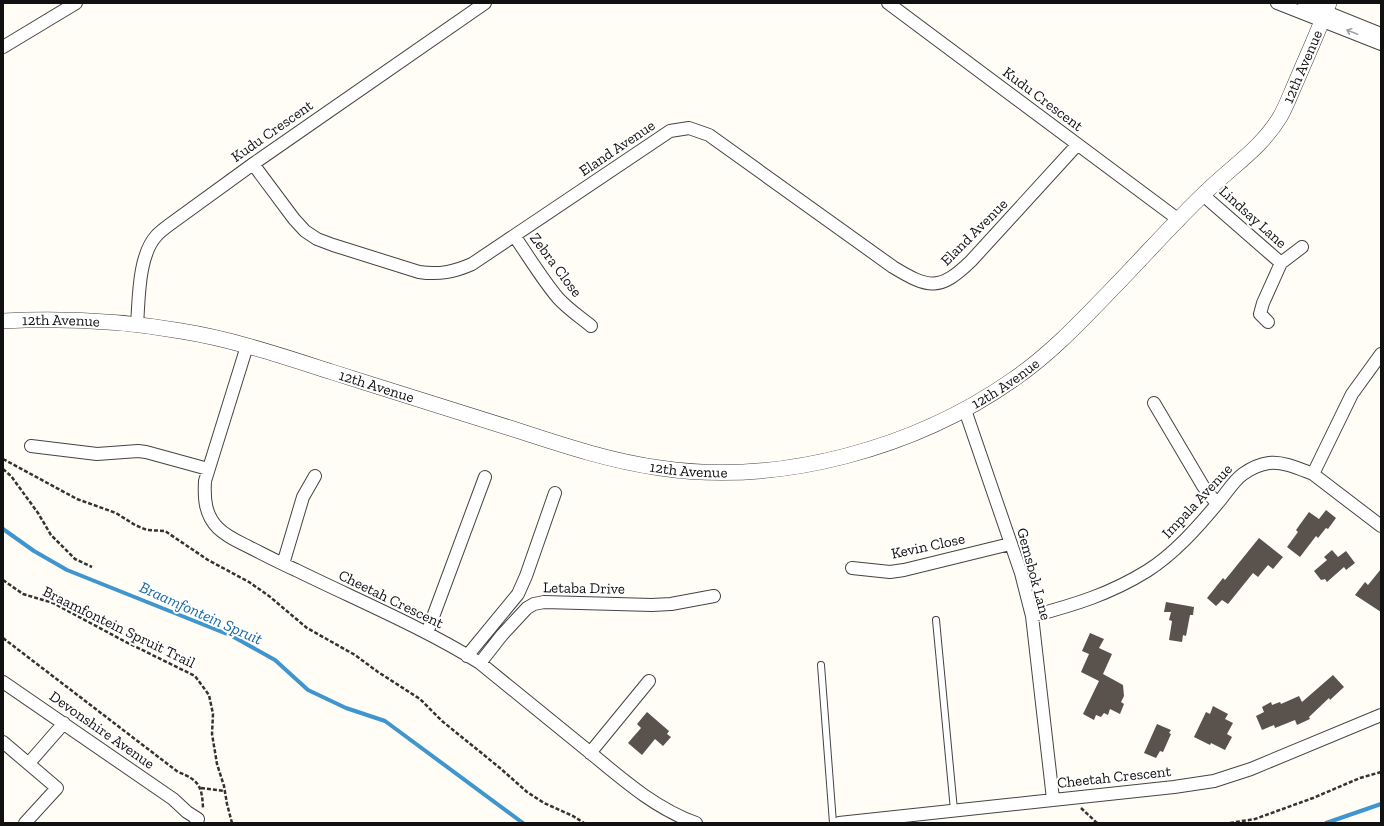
<svg xmlns="http://www.w3.org/2000/svg" width="1384" height="826" font-family="'Zilla Slab',serif">
	<style>
		.lines { fill: none; stroke-linecap: round; stroke-linejoin: round }
		.stream { stroke: #3f96cf; stroke-width: 4 }
		.building { fill: #5a524d }
		.service-casing { stroke: #444; stroke-width: 8 }
		.minor-casing { stroke: #444; stroke-width: 14 }
		.tertiary-casing { stroke: #444; stroke-width: 16 }
		.path { stroke: #333; stroke-width: 2.5; stroke-dasharray: 4 2; stroke-linecap: butt }
		.service { stroke: #fff; stroke-width: 6 }
		.minor { stroke: #fff; stroke-width: 12 }
		.tertiary { stroke: #fff; stroke-width: 15 }
		.oneway { stroke: #a0a0a0 }
		.labels { text-anchor: middle; dominant-baseline: central; stroke-width: 4; stroke-linejoin: round; paint-order: stroke }
		.street-label { font-size: 15px; fill: #111; stroke: #fff }
		.water-label { font-size: 16px; font-style: italic; fill: #1768a6; stroke: #fff }
	</style>
	<rect width="100%" height="100%" fill="#fffdf5"/>
	<g class="lines">
		<path class="stream" d="M 3,529 L 34,551 L 67,570 L 232,636 L 275,660 L 308,690 L 346,708 L 385,721 L 523,823
			M 1326,823 L 1381,804"/>
	</g>
	<path class="building" d="M 1326,510 L 1336,518 L 1328,529 L 1326,528 L 1318,538 L 1316,536 L 1300,557 L 1287,547 L 1298,532 L 1296,530 L 1309,512 L 1319,519 Z
		M 1259,538 L 1283,557 L 1273,569 L 1268,565 L 1258,577 L 1253,573 L 1228,604 L 1222,600 L 1216,606 L 1207,598 L 1223,578 L 1225,580 Z
		M 1332,550 L 1338,557 L 1346,551 L 1355,563 L 1346,570 L 1344,567 L 1327,582 L 1325,579 L 1321,580 L 1314,571 L 1327,560 L 1324,557 Z
		M 1381,569 L 1381,612 L 1355,595 L 1365,582 L 1368,585 Z
		M 1166,602 L 1194,607 L 1193,615 L 1190,615 L 1186,636 L 1183,635 L 1182,642 L 1169,640 L 1172,621 L 1169,620 L 1171,612 L 1164,612 Z
		M 1090,633 L 1104,639 L 1099,648 L 1112,654 L 1103,674 L 1123,685 L 1124,696 L 1121,702 L 1124,704 L 1120,714 L 1110,709 L 1108,715 L 1104,713 L 1101,717 L 1096,715 L 1094,720 L 1083,714 L 1099,681 L 1081,672 L 1089,654 L 1082,651 Z
		M 1333,675 L 1344,687 L 1330,700 L 1329,698 L 1309,717 L 1310,719 L 1297,725 L 1295,720 L 1275,728 L 1274,725 L 1262,730 L 1256,716 L 1264,712 L 1262,707 L 1271,702 L 1272,705 L 1280,702 L 1281,704 L 1299,696 L 1302,702 Z
		M 1213,706 L 1228,714 L 1225,719 L 1233,723 L 1227,734 L 1232,737 L 1225,750 L 1211,743 L 1210,745 L 1194,737 L 1206,712 L 1210,714 Z
		M 647,712 L 669,731 L 667,734 L 671,737 L 663,746 L 655,739 L 642,755 L 628,743 L 641,728 L 637,724 Z
		M 1157,724 L 1171,730 L 1169,733 L 1171,734 L 1163,752 L 1160,751 L 1156,758 L 1144,753 Z"/>
	<g class="lines">
		<defs>
			<path id="service" d="M 936,620 L 954,810
				M 821,665 L 833,823"/>
			<path id="minor" d="M 888,3 L 1179,220
				M 1277,3 L 1381,44
				M 1304,3 L 1381,34
				M 3,47 L 76,3
				M 253,164 L 294,219 L 305,231 L 317,239 L 333,245 L 419,272 C 439,275 454,272 472,264 L 670,131 L 689,128 L 709,135 L 893,267 C 929,289 940,291 971,261 L 1077,145
				M 1203,195 L 1281,263
				M 515,237 C 529,257 542,279 558,298 C 568,309 580,317 591,326
				M 1268,322 L 1260,314 L 1263,303 L 1281,263 L 1302,247
				M 137,325 C 139,299 138,255 157,235 C 161,231 165,228 169,225 L 253,164 L 485,3
				M 247,346 L 205,481 C 204,499 205,515 218,528 C 227,537 239,542 249,547 C 265,555 280,563 296,570 C 357,600 422,627 480,663 C 516,692 551,721 587,750 C 621,778 654,808 696,823
				M 1154,403 L 1203,486 L 1217,504
				M 965,410 L 1021,573 L 1032,616 L 1053,799
				M 31,446 L 97,454 L 138,451 L 146,452 L 208,469
				M 1313,474 L 1352,394 L 1381,354
				M 283,564 L 303,497 L 315,476
				M 852,568 L 890,572 L 904,570 L 1010,544
				M 1032,616 C 1074,605 1110,594 1147,571 C 1174,554 1197,528 1217,504 C 1226,494 1233,481 1243,474 C 1250,469 1261,464 1269,463 C 1283,461 1300,469 1313,474 L 1381,526
				M 427,633 L 485,477
				M 467,656 L 518,594 L 526,576 L 555,493
				M 480,663 L 502,635 L 527,608 L 534,604 L 544,602 L 652,605 L 671,604 L 714,596
				M 3,682 L 173,799 L 187,812 L 198,819 L 196,823
				M 3,742 L 57,788 L 25,823
				M 590,753 L 649,681
				M 29,763 L 64,723
				M 839,823 L 1174,787 L 1214,781 L 1251,769 L 1381,715"/>
			<g id="tertiary">
				<path id="s1" d="M 3,321 C 62,318 123,321 181,331 C 232,339 282,356 332,372 C 391,391 450,409 510,428 C 559,444 609,461 660,468 C 780,486 916,448 1014,379 C 1053,352 1085,317 1117,284 C 1148,252 1177,219 1209,189 C 1233,166 1262,147 1280,117 C 1286,107 1291,93 1296,82 C 1307,56 1319,30 1329,3"/>
			</g>
		</defs>
		<use href="#service" class="service-casing"/>
		<use href="#minor" class="minor-casing"/>
		<use href="#tertiary" class="tertiary-casing"/>
		<path class="path" d="M 3,459 L 77,499 L 116,513 L 135,525 L 147,530 L 165,531 L 208,560 L 249,582 L 269,596 L 307,628 L 355,655 L 378,672 L 420,699 L 442,721 L 500,768 L 527,792 L 544,803 L 573,816 L 584,823
			M 3,469 L 11,476 L 38,513 L 51,535 L 75,559 L 92,567
			M 3,580 L 23,594 L 53,603 L 124,641 L 195,676 L 209,695 L 213,714 L 212,734 L 217,764 L 224,786 L 227,804 L 232,823
			M 3,638 L 178,772 C 199,780 202,786 203,808
			M 201,788 L 225,791
			M 1081,808 L 1097,823
			M 1230,823 L 1255,819 L 1313,798 L 1360,778 L 1381,772"/>
		<use href="#service" class="service"/>
		<use href="#minor" class="minor"/>
		<use href="#tertiary" class="tertiary"/>
	</g>
	<defs><path id="oneway-shaft" d="M-6 0H5M1.5-3L5.5 0L1.5 3" fill="none" stroke-width="1.6" stroke-linecap="round" stroke-linejoin="round"/></defs>
	<use class="oneway" href="#oneway-shaft" transform="translate(1352 32) rotate(-158)"/>
	<g class="labels">
		<g class="street-label">
			<text stroke="none"><textPath href="#s1" startOffset="1480">12th Avenue</textPath></text>
			<text transform="translate(1043 99) rotate(37)">Kudu Crescent</text>
			<text transform="translate(272 131) rotate(-35)">Kudu Crescent</text>
			<text transform="translate(617 148) rotate(-34)">Eland Avenue</text>
			<text transform="translate(1253 217) rotate(42)">Lindsay Lane</text>
			<text transform="translate(974 232) rotate(-45)">Eland Avenue</text>
			<text transform="translate(556 265) rotate(53)">Zebra Close</text>
			<text stroke="none"><textPath href="#s1" startOffset="58">12th Avenue</textPath></text>
			<text stroke="none"><textPath href="#s1" startOffset="1041">12th Avenue</textPath></text>
			<text stroke="none"><textPath href="#s1" startOffset="382">12th Avenue</textPath></text>
			<text stroke="none"><textPath href="#s1" startOffset="706">12th Avenue</textPath></text>
			<text transform="translate(1197 501) rotate(-47)">Impala Avenue</text>
			<text transform="translate(928 546) rotate(-12)">Kevin Close</text>
			<text transform="translate(1034 574) rotate(75)">Gemsbok Lane</text>
			<text transform="translate(584 588) rotate(1)">Letaba Drive</text>
			<text transform="translate(391 599) rotate(26)">Cheetah Crescent</text>
			<text transform="translate(119 627) rotate(26)">Braamfontein Spruit Trail</text>
			<text transform="translate(102 730) rotate(35)">Devonshire Avenue</text>
			<text transform="translate(1114 777) rotate(-6)">Cheetah Crescent</text>
		</g>
		<g class="water-label">
			<text transform="translate(201 613) rotate(24)">Braamfontein Spruit</text>
		</g>
	</g>
	<rect width="1384" height="826" fill="none" stroke="#111111" stroke-width="8"/>
</svg>
